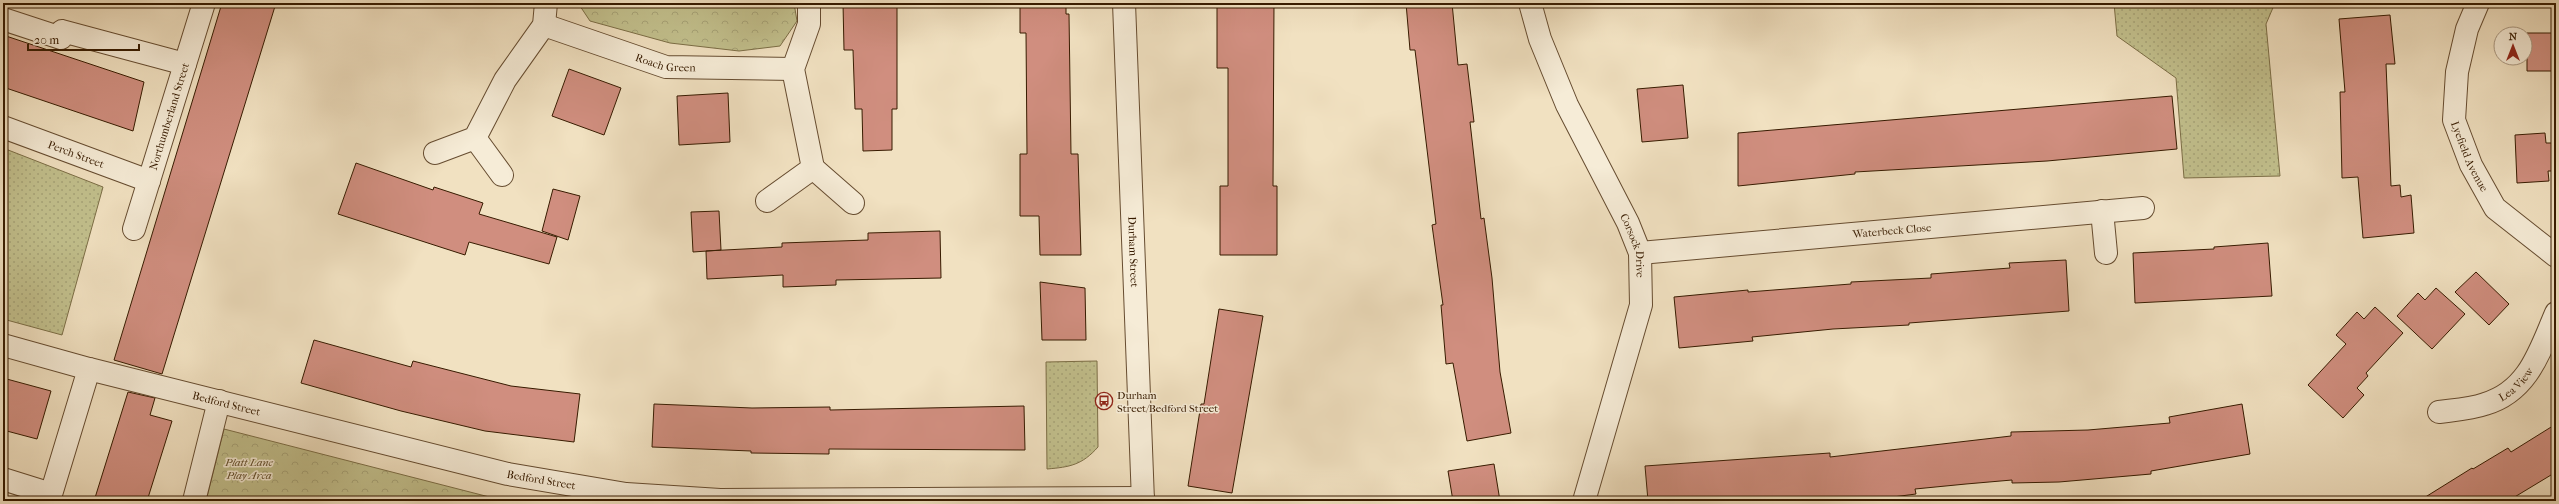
<svg xmlns="http://www.w3.org/2000/svg" width="2559" height="504" font-family="'IM FELL French Canon',serif">
	<style>
		.grass { fill: url(#grass-dots); stroke: #7c6e46 }
		.forest { fill: url(#forest-crowns); stroke: #7c6e46 }
		.building { fill: #d08e7f; stroke: #371b00 }
		.lines { fill: none; stroke-linecap: round; stroke-linejoin: round }
		.minor-casing { stroke: #664c30; stroke-width: 24 }
		.minor { stroke: #f6ecd7; stroke-width: 22 }
		.labels { text-anchor: middle; dominant-baseline: central; stroke-width: 3; stroke-linejoin: round; paint-order: stroke }
		.street-label { font-size: 11px; fill: #371b00; stroke: #f6ecd7 }
		.poi-label { font-size: 11px; fill: #371b00; stroke: #f6ecd7; text-anchor: start }
		.park-label { font-size: 11px; font-style: italic; fill: #614d2a; stroke: #f6ecd7 }
	</style>
	<defs>
		<pattern id="grass-dots" width="8" height="8" patternUnits="userSpaceOnUse"><rect width="8" height="8" fill="#c2c08d"/><path d="M2 2h.1M6 6h.1" fill="none" stroke="#a7a478" stroke-width="1.8" stroke-linecap="round"/></pattern>
		<pattern id="forest-crowns" width="20" height="18" patternUnits="userSpaceOnUse"><rect width="20" height="18" fill="#c2c08d"/><path d="M2 6a3 3 0 1 1 6 0M12 15a3 3 0 1 1 6 0" fill="none" stroke="#a7a478"/></pattern>
	</defs>
	<rect width="100%" height="100%" fill="#f1e1c1"/>
	<filter id="stains"><feTurbulence type="fractalNoise" baseFrequency=".005" numOctaves="4"/><feColorMatrix values="0 0 0 0 .2 0 0 0 0 .09 0 0 0 0 .02 0 0 0 .5 -.17"/></filter>
	<radialGradient id="worn" r=".72"><stop offset=".6" stop-color="#630" stop-opacity="0"/><stop offset="1" stop-color="#630" stop-opacity=".3"/></radialGradient>
	<path class="grass" d="M 2114,3 L 2275,3 L 2266,24 L 2280,176 L 2184,178 L 2176,78 L 2117,36 Z
		M 3,148 L 103,187 L 62,335 L 3,319 Z
		M 1097,361 L 1098,447 C 1082,465 1070,467 1047,469 L 1046,362 Z"/>
	<path class="forest" d="M 578,3 L 794,3 L 797,21 L 780,46 L 739,51 L 670,43 L 590,21 Z
		M 224,429 L 505,501 L 206,501 Z"/>
	<path class="building" d="M 222,3 L 276,3 L 162,374 L 114,360 Z
		M 843,3 L 897,3 L 897,109 L 892,109 L 892,150 L 863,151 L 862,109 L 855,109 L 853,50 L 844,50 Z
		M 1020,3 L 1066,3 L 1066,14 L 1069,14 L 1071,154 L 1078,154 L 1081,255 L 1040,255 L 1039,216 L 1020,216 L 1020,154 L 1027,154 L 1026,33 L 1020,33 Z
		M 1217,3 L 1274,3 L 1273,186 L 1277,186 L 1277,255 L 1220,255 L 1220,186 L 1228,186 L 1228,68 L 1217,68 Z
		M 1406,3 L 1452,3 L 1458,65 L 1467,64 L 1474,122 L 1470,122 L 1481,219 L 1484,218 L 1492,278 L 1500,372 L 1511,433 L 1467,441 L 1453,363 L 1446,364 L 1441,305 L 1443,305 L 1432,225 L 1436,224 L 1415,50 L 1410,50 Z
		M 2390,15 L 2395,64 L 2386,64 L 2391,186 L 2400,185 L 2401,197 L 2411,195 L 2414,233 L 2363,238 L 2358,177 L 2342,178 L 2340,92 L 2345,92 L 2339,19 Z
		M 2527,33 L 2556,33 L 2556,71 L 2527,71 Z
		M 3,35 L 144,82 L 133,131 L 3,87 Z
		M 569,69 L 621,88 L 604,135 L 552,116 Z
		M 1683,85 L 1688,138 L 1642,142 L 1637,89 Z
		M 728,93 L 730,142 L 679,145 L 677,96 Z
		M 2172,96 L 2177,149 L 2047,161 L 1855,172 L 1855,174 L 1738,186 L 1738,133 Z
		M 2545,133 L 2546,143 L 2556,143 L 2556,171 L 2548,171 L 2549,181 L 2517,183 L 2515,135 Z
		M 356,163 L 433,190 L 434,187 L 483,203 L 479,214 L 557,237 L 549,264 L 469,242 L 465,255 L 338,214 Z
		M 553,189 L 580,196 L 568,240 L 542,231 Z
		M 719,211 L 721,250 L 693,252 L 691,212 Z
		M 940,231 L 941,278 L 836,280 L 836,285 L 783,287 L 783,275 L 707,279 L 706,251 L 782,247 L 782,243 L 868,240 L 868,233 Z
		M 2268,243 L 2272,296 L 2135,303 L 2133,253 L 2214,249 L 2214,247 Z
		M 2066,260 L 2069,311 L 1909,323 L 1909,325 L 1833,329 L 1752,337 L 1753,341 L 1679,348 L 1674,297 L 1748,290 L 1748,292 L 1851,284 L 1851,282 L 1931,278 L 1931,274 L 2010,268 L 2009,263 Z
		M 2476,272 L 2509,304 L 2489,325 L 2455,292 Z
		M 1040,282 L 1085,288 L 1086,340 L 1042,340 Z
		M 2436,288 L 2465,314 L 2432,349 L 2397,316 L 2418,293 L 2425,300 Z
		M 2375,307 L 2403,333 L 2366,373 L 2368,376 L 2357,388 L 2364,395 L 2343,418 L 2308,385 L 2346,344 L 2336,335 L 2357,312 L 2364,319 Z
		M 1219,309 L 1263,316 L 1232,493 L 1188,486 L 1201,404 L 1204,404 Z
		M 314,340 L 411,367 L 413,361 L 511,386 L 580,394 L 574,442 L 485,431 L 401,411 L 301,383 Z
		M 3,378 L 51,391 L 37,439 L 3,430 Z
		M 128,392 L 155,398 L 150,415 L 172,421 L 147,501 L 94,501 Z
		M 654,404 L 752,408 L 830,407 L 830,410 L 1024,406 L 1025,450 L 829,449 L 829,454 L 751,453 L 751,451 L 652,447 Z
		M 2242,404 L 2250,454 L 2151,471 L 2151,474 L 2059,482 L 2012,483 L 2012,480 L 1966,484 L 1915,489 L 1916,494 L 1862,501 L 1648,501 L 1645,466 L 1830,453 L 1830,457 L 2011,436 L 2011,432 L 2088,430 L 2170,423 L 2169,417 Z
		M 2556,424 L 2556,472 L 2508,501 L 2419,501 L 2472,468 L 2473,469 L 2508,448 L 2511,452 Z
		M 1494,464 L 1500,501 L 1453,501 L 1448,471 Z"/>
	<g class="lines">
		<defs>
			<g id="minor">
				<path id="s1" d="M 1124,3 L 1143,501"/>
				<path id="s2" d="M 1530,3 L 1540,39 L 1567,105 L 1628,223 L 1640,253 L 1641,305 L 1584,501"/>
				<path id="s3" d="M 2478,3 L 2467,29 L 2457,72 L 2454,120 L 2471,165 L 2495,208 L 2556,256"/>
				<path d="M 3,19 L 61,38 L 62,31 L 185,64"/>
				<path id="s4" d="M 544,25 L 666,67 L 793,69"/>
				<path id="s5" d="M 3,127 L 149,181"/>
				<path d="M 475,138 L 502,175"/>
				<path d="M 435,153 L 475,138 L 505,80 L 544,25 L 546,3"/>
				<path d="M 813,168 L 853,203"/>
				<path d="M 767,201 L 813,168 L 793,69 L 809,24 L 809,3"/>
				<path d="M 2102,211 L 2106,253"/>
				<path id="s6" d="M 134,229 L 204,3"/>
				<path id="s7" d="M 1640,253 L 2143,208"/>
				<path id="s8" d="M 3,345 L 89,369 L 508,474 L 626,494 L 720,500 L 1143,498"/>
				<path id="s9" d="M 2439,412 C 2454,410 2471,409 2485,404 C 2529,391 2540,350 2556,313"/>
				<path d="M 3,479 L 51,494"/>
				<path d="M 49,501 L 89,369"/>
				<path d="M 194,501 L 219,401"/>
			</g>
		</defs>
		<use href="#minor" class="minor-casing"/>
		<use href="#minor" class="minor"/>
	</g>
	<defs>
		<symbol id="bus-ring" viewBox="-11 -11 22 22"><circle r="9.5" fill="#f6ecd7" stroke="#8f2418" stroke-width="1.5"/><path d="M-5-6H5V4H4V6H2V4H-2V6H-4V4H-5ZM-3.5-4V0h7V-4ZM-3.5 1.2v1.5H-2V1.2ZM2 1.2v1.5H3.5V1.2Z" fill="#8f2418"/></symbol>
	</defs>
	<g fill-rule="evenodd">
		<use href="#bus-ring" x="1094" y="391" width="20" height="20"/>
	</g>
	<g class="labels">
		<g class="street-label">
			<text stroke="none"><textPath href="#s4" startOffset="128">Roach Green</textPath></text>
			<text stroke="none"><textPath href="#s6" startOffset="118">Northumberland Street</textPath></text>
			<text stroke="none"><textPath href="#s5" startOffset="78">Perch Street</textPath></text>
			<text stroke="none"><textPath href="#s3" startOffset="160">Lyefield Avenue</textPath></text>
			<text stroke="none"><textPath href="#s7" startOffset="253">Waterbeck Close</textPath></text>
			<text stroke="none"><textPath href="#s2" startOffset="265">Corsock Drive</textPath></text>
			<text stroke="none"><textPath href="#s1" startOffset="249">Durham Street</textPath></text>
			<text stroke="none"><textPath href="#s9" startOffset="84">Lea View</textPath></text>
			<text stroke="none"><textPath href="#s8" startOffset="231">Bedford Street</textPath></text>
			<text stroke="none"><textPath href="#s8" startOffset="555">Bedford Street</textPath></text>
		</g>
		<g class="poi-label">
			<text x="1117" y="395">Durham<tspan x="1117" dy="13">Street/Bedford Street</tspan></text>
		</g>
		<g class="park-label">
			<text x="249" y="462">Platt Lane<tspan x="249" dy="13">Play Area</tspan></text>
		</g>
	</g>
	<rect width="2559" height="504" fill="none" stroke="#f1e1c1" stroke-width="16"/>
	<rect x="4" y="4" width="2551" height="496" fill="none" stroke="#371b00" stroke-width="2"/>
	<rect x="8" y="8" width="2543" height="488" fill="none" stroke="#371b00"/>
	<g transform="translate(2513 46)"><circle r="19" fill="#f6ecd7" stroke="#aa9881"/>
	<path d="M0-3L7 15L0 10L-7 15Z" fill="#8f2418"/>
	<text y="-6" font-size="11" font-weight="bold" text-anchor="middle" fill="#371b00">N</text>
	</g>
	<path d="M28 44v6h111v-6" fill="none" stroke="#371b00" stroke-width="2"/>
	<text x="34" y="44" font-size="12" fill="#371b00" stroke="#f6ecd7" stroke-width="3" paint-order="stroke">20 m</text>
	<rect width="100%" height="100%" filter="url(#stains)"/>
	<rect width="100%" height="100%" fill="url(#worn)"/>
</svg>
